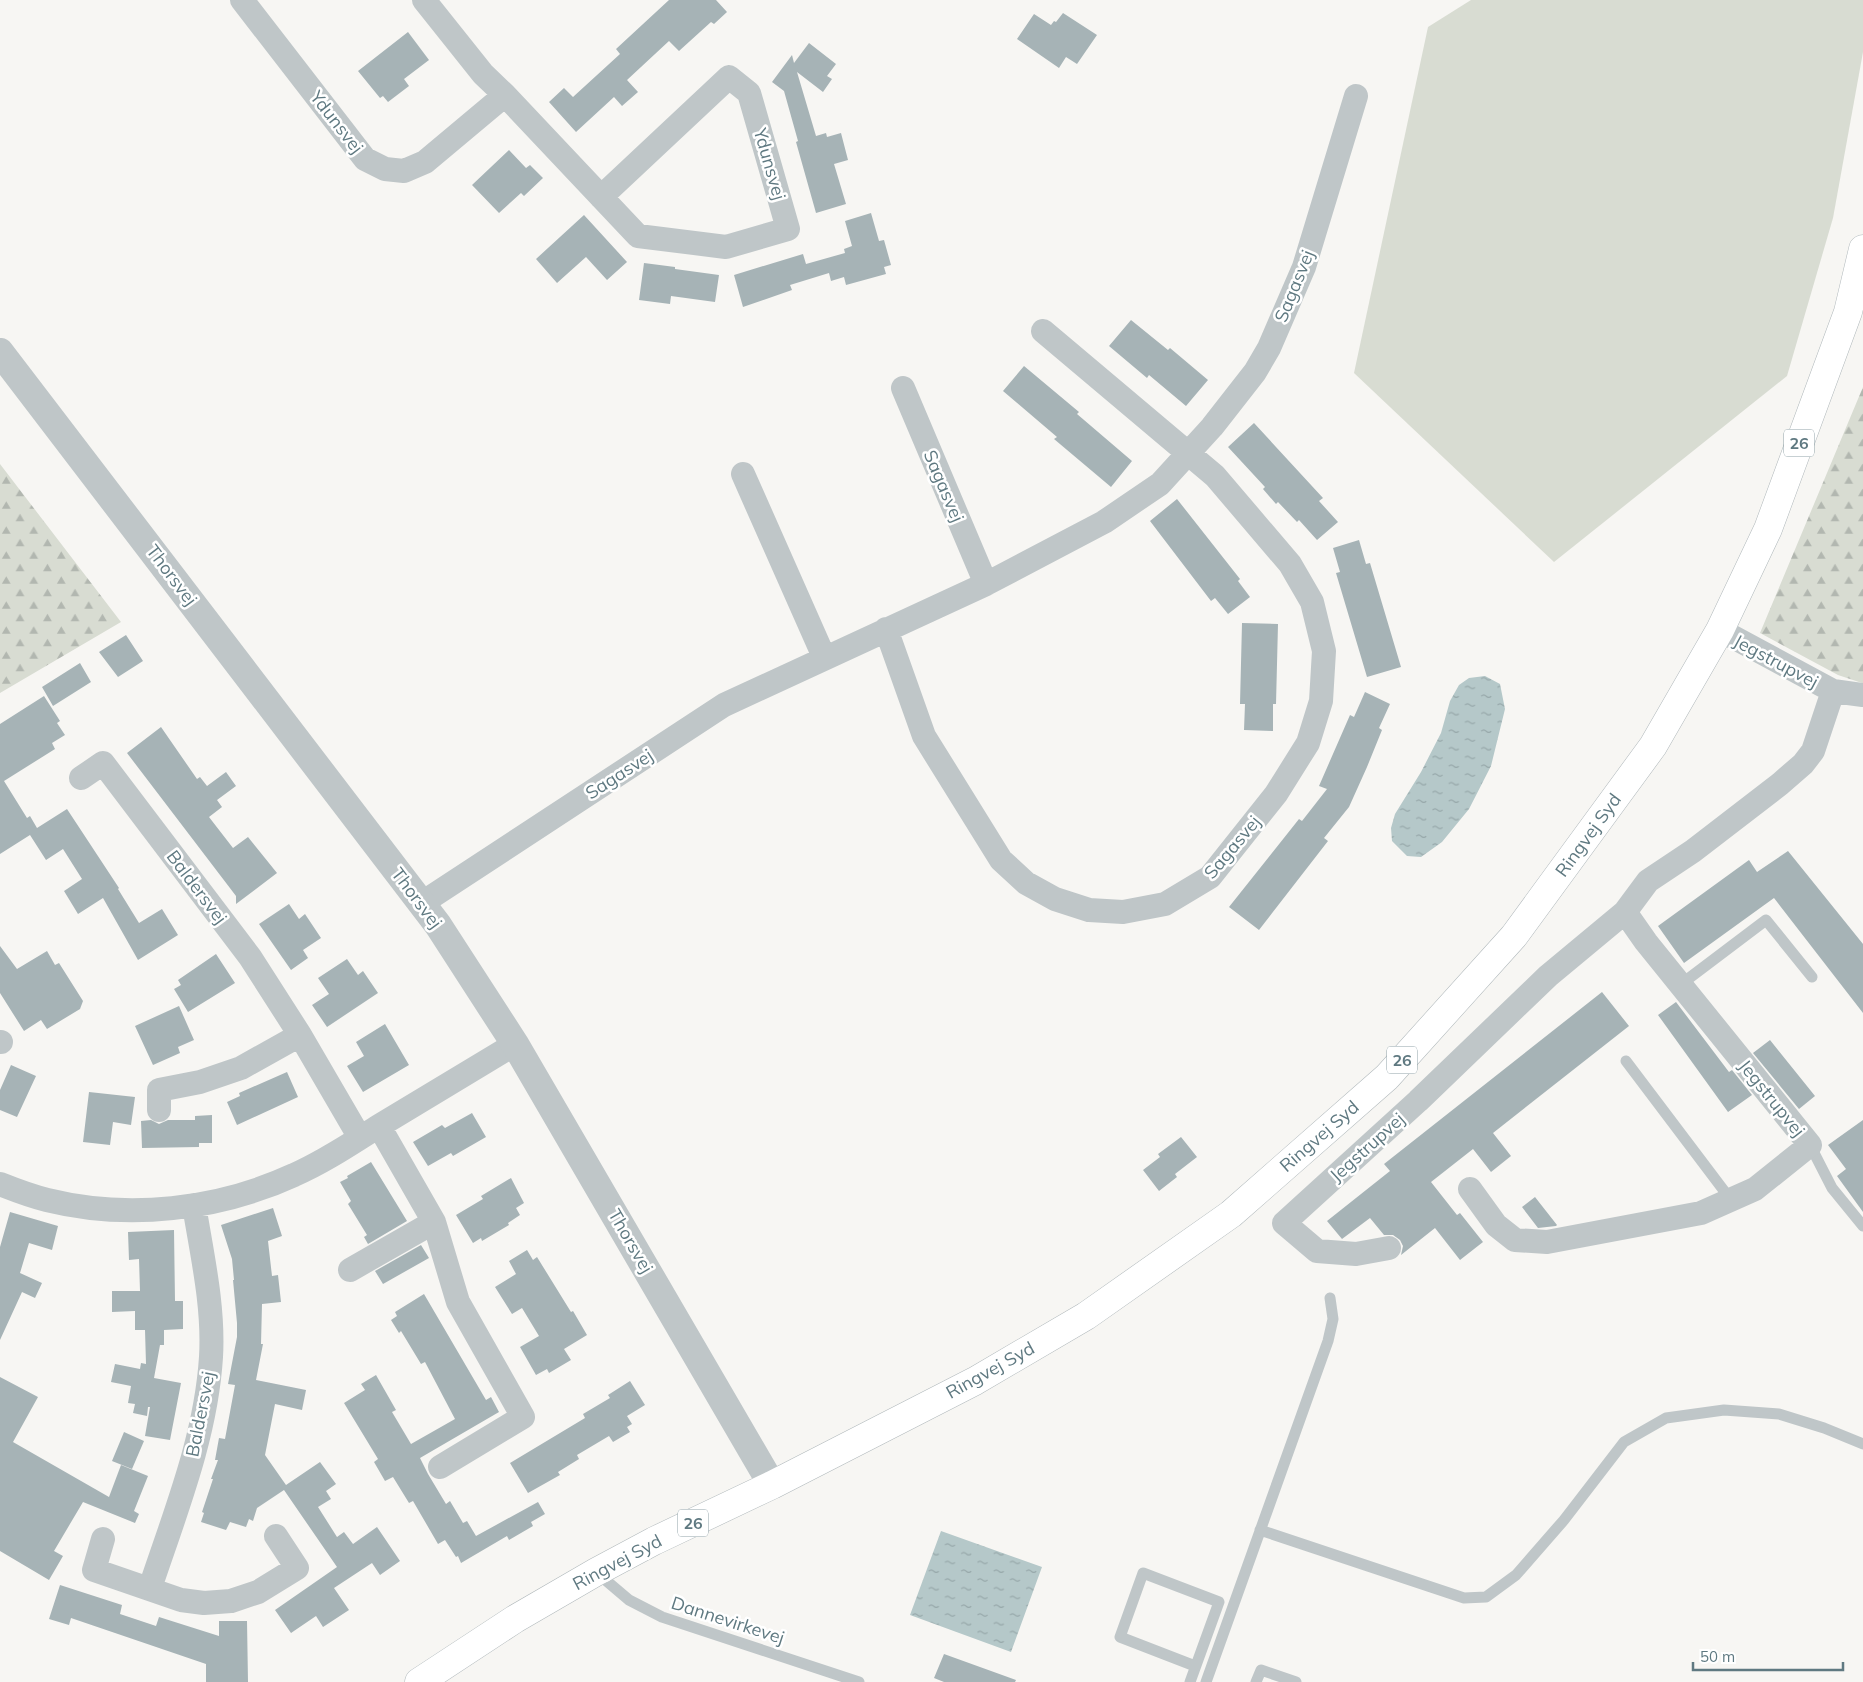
<svg xmlns="http://www.w3.org/2000/svg" width="1863" height="1682" viewBox="0 0 1863 1682" font-family="Mulish,sans-serif">
<style>
.grass{fill:#d8dcd2}
.forest{fill:url(#forest-firs)}
.water{fill:url(#water-ripples)}
.building{fill:#a6b3b6}
.lines{fill:none;stroke-linecap:round;stroke-linejoin:round}
.primary-casing{stroke:#b0b8bb;stroke-width:29}
.service{stroke:#bfc6c8;stroke-width:11}
.minor{stroke:#bfc6c8;stroke-width:24}
.tertiary{stroke:#bfc6c8;stroke-width:28}
.primary{stroke:#fff;stroke-width:28}
.labels{text-anchor:middle;dominant-baseline:central;stroke-width:5;stroke-linejoin:round;paint-order:stroke}
.shield{fill:#fff;stroke:#8fa1a7;stroke-width:1}
.shield-label{font-size:16px;font-weight:bold;fill:#5f7981}
.street-label{font-size:18px;fill:#5f7981;stroke:#fff}
</style>
<defs>
<pattern id="forest-firs" width="22" height="20" patternUnits="userSpaceOnUse" patternTransform="scale(1.25)"><rect width="22" height="20" fill="#d8dcd2"/><path d="M5 1l3.5 6h-7zM16 11l3.5 6h-7z" fill="#b2b7b0"/></pattern>
<pattern id="water-ripples" width="26" height="14" patternUnits="userSpaceOnUse" patternTransform="scale(1.25)"><rect width="26" height="14" fill="#b5c8c9"/><path d="M2 4q2-2 4 0t4 0M15 11q2-2 4 0t4 0" fill="none" stroke="#96a7a9"/></pattern>
</defs>
<rect width="100%" height="100%" fill="#f7f6f3"/>
<path class="grass" d="M1471,0H1863V52L1833,218L1787,376L1554,562L1354,373L1428,27Z"/>
<path class="forest" d="M1863,387V683H1862L1838,675L1760,633Z
M0,464L121,622L0,693Z"/>
<path class="water" d="M1485,676L1500,684L1505,709L1491,766L1469,809L1442,842L1421,857L1407,856L1392,841L1391,828L1395,814L1421,772L1441,733L1450,701L1459,685L1469,678Z
M941,1531L1042,1567L1011,1652L910,1615Z"/>
<path class="building" d="M669,0H716L727,12L714,24L711,22L679,51L669,41L627,80L638,92L622,106L614,97L576,132L549,102L564,88L573,97L620,54L616,49Z
M1063,13L1097,35L1077,64L1066,57L1059,68L1017,39L1034,14L1051,25L1054,21L1056,22Z
M408,32L429,60L404,79L409,86L388,102L383,96L380,98L358,71Z
M809,43L836,64L827,76L832,79L823,92L797,72L816,136L826,133L827,137L841,133L848,160L834,164L846,204L816,213L796,142L798,141L784,91L772,82L792,55L794,63Z
M509,150L526,168L530,165L543,178L524,196L521,193L499,213L472,185Z
M871,213L879,241L884,240L891,265L884,267L886,274L846,285L844,277L831,281L829,273L790,285L792,290L743,307L734,275L803,254L806,264L845,253L844,249L852,246L845,221Z
M584,215L627,262L607,280L586,257L557,283L536,259Z
M644,263L675,267V269L719,275L715,302L671,296L670,304L639,300Z
M1131,320L1168,350L1170,348L1208,380L1186,406L1149,375L1147,378L1109,346Z
M1024,366L1079,412L1077,414L1132,461L1111,487L1054,439L1057,437L1003,391Z
M1254,423L1323,498L1319,501L1338,522L1317,540L1299,520L1297,522L1278,502L1276,504L1263,489L1265,487L1228,447Z
M1177,499L1240,579L1238,581L1250,597L1228,614L1215,598L1211,601L1150,521Z
M1359,540L1366,564L1370,563L1401,667L1367,677L1336,573L1340,572L1333,548Z
M1242,623L1278,624L1276,704H1273V731L1244,730L1245,704H1240Z
M126,635L143,661L118,677L99,652Z
M80,663L91,682L53,706L42,687Z
M1365,692L1390,704L1379,728L1382,730L1367,767L1349,807L1324,838L1328,841L1259,930L1229,907L1299,819L1302,821L1327,789L1319,786L1350,715L1354,717Z
M44,696L60,721L57,723L65,735L52,743L55,749L4,781L27,818L30,816L37,828L67,809L119,888L118,889L139,923L162,909L178,935L138,960L103,898L78,914L64,891L82,879L63,849L46,860L30,835L0,854V724Z
M161,727L197,779L200,777L207,786L226,772L236,786L217,800L222,807L209,817L233,848L248,837L277,873L236,904V896L127,753Z
M1788,851L1863,944V1013L1774,898L1684,963L1658,926L1749,860L1757,872Z
M289,904L299,919L305,914L321,938L303,950L308,958L291,970L259,924Z
M0,946L17,969L47,951L55,965L59,963L83,1001L80,1009L47,1029L41,1020L24,1031L0,993Z
M216,954L235,983L188,1012L174,989L181,985L178,980Z
M347,959L358,975L363,971L378,993L327,1027L312,1005L329,994L318,978Z
M1602,992L1629,1026L1493,1133L1511,1156L1491,1172L1473,1149L1431,1182L1457,1215L1460,1213L1483,1242L1460,1260L1435,1228L1401,1255L1403,1246L1400,1240L1393,1235H1384L1370,1218L1342,1239L1327,1221L1390,1171L1384,1164Z
M1676,1002L1729,1072L1732,1070L1752,1095L1728,1112L1658,1015Z
M179,1006L194,1040L178,1047L180,1053L153,1065L135,1026Z
M385,1024L409,1065L363,1092L347,1066L364,1056L356,1042Z
M1770,1040L1815,1096L1799,1109L1753,1053Z
M11,1065L36,1076L17,1117L0,1110V1090Z
M287,1072L298,1097L237,1125L227,1102L240,1096L239,1093Z
M89,1092L135,1097L131,1125L113,1122L110,1145L83,1142Z
M472,1113L486,1137L453,1156L451,1153L428,1166L413,1142L442,1125L445,1128Z
M212,1115V1143H199V1147L142,1148L141,1121L151,1120L159,1124L168,1120H195V1116Z
M1863,1120V1212L1837,1176L1846,1169L1828,1145Z
M1181,1137L1197,1157L1175,1174L1177,1177L1159,1191L1143,1170L1160,1157L1158,1154Z
M371,1162L407,1221L368,1244L364,1237L367,1235L348,1204L351,1201L340,1182L348,1178L347,1176Z
M511,1178L524,1203L516,1208L520,1215L508,1223L509,1225L482,1241L481,1238L473,1243L456,1215L483,1199L481,1196Z
M1535,1197L1557,1225L1556,1226L1538,1228L1522,1207Z
M273,1208L282,1236L268,1241L272,1276L278,1275L281,1302L262,1304L261,1344H263L256,1380L306,1390L302,1410L275,1404L265,1455L286,1485L320,1462L336,1484L326,1491L331,1499L318,1507L337,1537L344,1532L353,1544L377,1527L400,1561L380,1575L372,1563L334,1588L349,1610L323,1627L316,1616L291,1633L275,1610L337,1567L284,1490L257,1508L253,1521L249,1519L246,1527L230,1522L226,1530L201,1522L204,1513L202,1512L213,1479H211L218,1460H215L219,1438L225,1439L235,1385L228,1384L237,1337V1323L233,1280H234L232,1259L221,1225Z
M10,1212L58,1226L52,1250L29,1243L20,1273L42,1283L35,1298L22,1292L0,1340V1247Z
M174,1230L175,1301H183V1329L164,1330V1345H160L154,1378L181,1383L170,1440L145,1436L150,1407H148L147,1416L133,1413L135,1404L128,1403L131,1386L111,1382L115,1364L140,1369L141,1363L146,1364L145,1330H135V1311L112,1312V1291H140L139,1259L129,1260L128,1232Z
M421,1245L429,1258L383,1284L375,1271Z
M527,1250L533,1260L537,1257L571,1312L573,1311L587,1335L564,1349L571,1360L549,1373L547,1369L536,1375L520,1347L539,1336L522,1308L512,1314L495,1287L516,1274L509,1261Z
M424,1294L486,1400L491,1397L499,1412L420,1458L428,1474L446,1504L450,1501L463,1523L467,1521L476,1536L538,1502L545,1514L531,1522L533,1526L509,1540L507,1536L461,1563L458,1556L456,1557L445,1540L438,1544L413,1501L409,1503L393,1477L385,1481L374,1462L378,1459L344,1403L365,1390L361,1384L376,1375L396,1410L392,1412L411,1444L455,1419L425,1362L421,1364L401,1331L399,1333L391,1320L397,1316L395,1312Z
M0,1377L38,1397L13,1442L109,1497L121,1465L148,1476L134,1511L139,1514L135,1523L83,1502L54,1551L63,1556L49,1580L0,1551Z
M630,1381L645,1405L627,1416L632,1424L627,1427L630,1432L613,1442L609,1436L577,1455L579,1459L558,1472L560,1475L528,1493L510,1463L585,1418L583,1414L610,1398L608,1395Z
M124,1432L144,1441L132,1469L112,1461Z
M60,1585L122,1605L120,1614L156,1626L159,1617L219,1636V1621H247L248,1682H206V1664L71,1618L69,1625L49,1619Z
M944,1654L1016,1680L1015,1682H944L934,1678Z"/>
<g class="lines">
<defs>
<path id="primary" d="M419,1682L515,1619L596,1572L654,1541L772,1485L975,1381L1086,1316L1231,1214L1387,1077L1514,936L1653,746L1720,630L1768,529L1848,312L1863,249"/>
</defs>
<use href="#primary" class="primary-casing"/>
<path class="service" d="M1680,985L1766,920L1812,977
M1626,1061L1731,1200
M1810,1145L1832,1188L1863,1226
M1260,1530L1464,1598L1486,1597L1516,1575L1564,1520L1624,1442L1666,1418L1724,1410L1779,1414L1824,1428L1863,1444
M596,1572L629,1600L662,1617L859,1682
M1190,1682L1219,1602L1143,1573L1120,1637L1195,1666
M1206,1682L1328,1341L1333,1319L1330,1298
M1256,1682L1261,1670L1296,1682"/>
<path class="minor" d="M242,0L365,159L385,169L404,171L425,162L505,95
M424,0L483,74L505,95L638,236L726,247L788,229L749,93L729,77L601,197
M903,388L986,584
M743,474L824,657
M886,629L924,736L1001,860L1026,883L1055,899L1089,910L1123,912L1165,904L1210,877L1276,794L1308,743L1321,701L1324,651L1312,602L1290,564L1215,476L1043,331
M1720,630L1833,691L1863,695
M81,778L103,763L250,957L300,1035L360,1138
M422,903L724,705L986,584L1104,522L1160,484L1212,427L1255,372L1269,348L1304,267L1356,96
M1625,912L1648,881L1693,851L1780,784L1803,764L1813,751L1833,691
M0,1042H1
M159,1110V1090L200,1082L241,1068L300,1035
M379,1126L434,1222L458,1302L523,1417L440,1467
M0,1184C15,1190 31,1196 47,1200C128,1220 218,1210 294,1175C324,1162 352,1143 379,1126C425,1098 470,1071 515,1044
M1389,1248L1356,1254L1317,1251L1284,1223L1418,1101L1548,976L1625,912L1646,942L1810,1145L1755,1189L1701,1213L1547,1242L1515,1240L1496,1225L1470,1189
M350,1270L434,1222
M103,1539L94,1570L181,1600L204,1603L231,1601L258,1592L297,1568L276,1536
M150,1588C175,1513 206,1437 211,1357C214,1306 202,1255 194,1205"/>
<path class="tertiary" d="M0,352L438,925L515,1044L772,1485"/>
<use href="#primary" class="primary"/>
</g>
<g class="labels">
<g class="shield">
<rect x="1784" y="429.5" width="30" height="27" rx="4"/>
<rect x="1387" y="1046.5" width="30" height="27" rx="4"/>
<rect x="678" y="1509.5" width="30" height="27" rx="4"/>
</g>
<g class="shield-label">
<text x="1799" y="443">26</text>
<text x="1402" y="1060">26</text>
<text x="693" y="1523">26</text>
</g>
<g class="street-label">
<text transform="translate(337 122) rotate(52)">Ydunsvej</text>
<text transform="translate(770 164) rotate(74)">Ydunsvej</text>
<text transform="translate(1294 286) rotate(-68)">Sagasvej</text>
<text transform="translate(944 486) rotate(67)">Sagasvej</text>
<text transform="translate(172 575) rotate(53)">Thorsvej</text>
<text transform="translate(1776 661) rotate(28)">Jegstrupvej</text>
<text transform="translate(619 774) rotate(-33)">Sagasvej</text>
<text transform="translate(1588 835) rotate(-54)">Ringvej Syd</text>
<text transform="translate(1232 847) rotate(-50)">Sagasvej</text>
<text transform="translate(197 887) rotate(53)">Baldersvej</text>
<text transform="translate(417 898) rotate(53)">Thorsvej</text>
<text transform="translate(1772 1098) rotate(51)">Jegstrupvej</text>
<text transform="translate(1319 1136) rotate(-41)">Ringvej Syd</text>
<text transform="translate(1367 1147) rotate(-42)">Jegstrupvej</text>
<text transform="translate(631 1241) rotate(60)">Thorsvej</text>
<text transform="translate(990 1370) rotate(-29)">Ringvej Syd</text>
<text transform="translate(200 1414) rotate(-79)">Baldersvej</text>
<text transform="translate(617 1562) rotate(-28)">Ringvej Syd</text>
<text transform="translate(728 1620) rotate(18)">Dannevirkevej</text>
</g>
</g>
<path d="M1693 1662v8h150v-8" fill="none" stroke="#5f7981" stroke-width="2.5"/>
<text x="1700" y="1662" font-size="15" fill="#5f7981" stroke="#ffffff" stroke-width="4" paint-order="stroke">50 m</text>
</svg>
